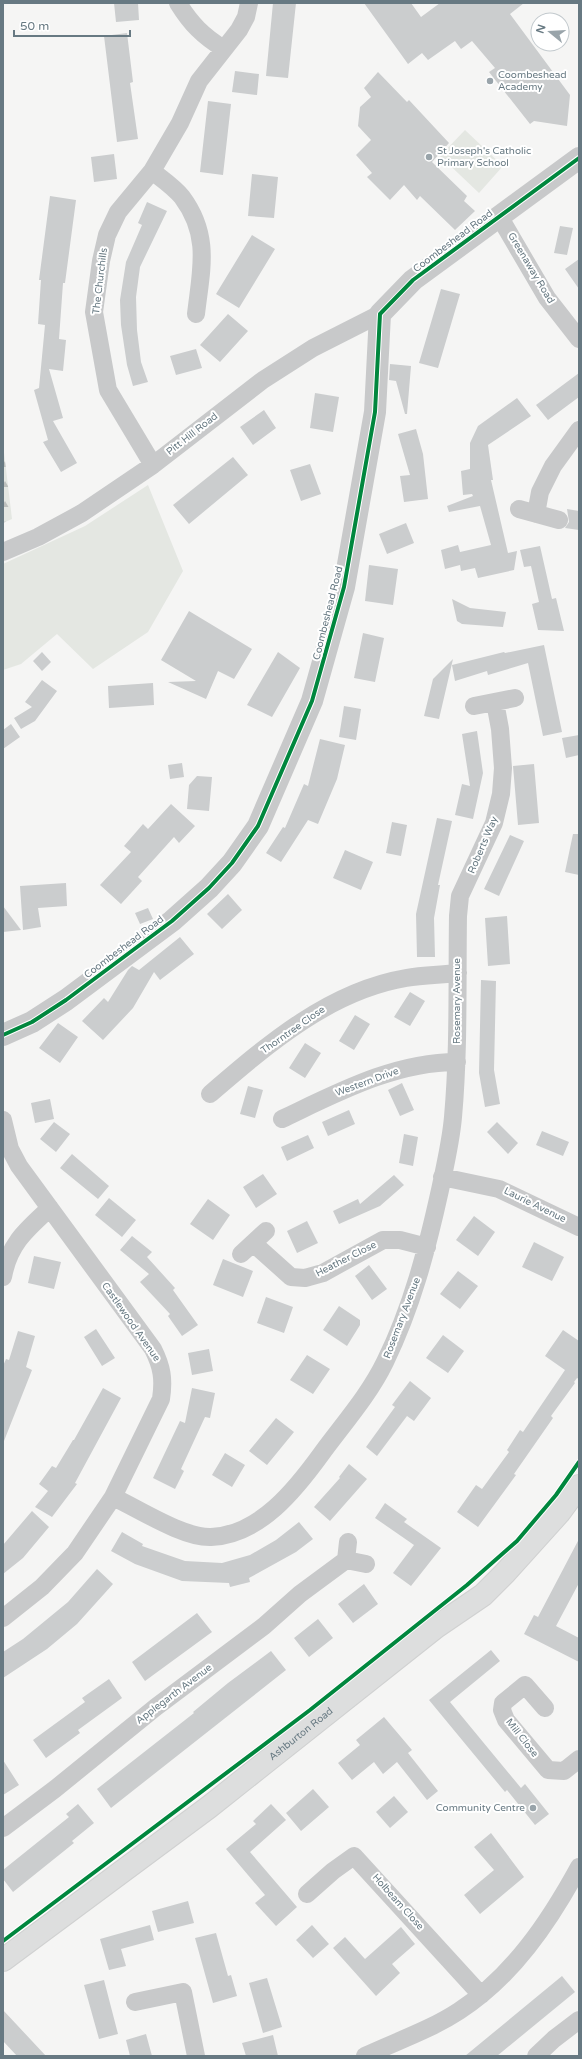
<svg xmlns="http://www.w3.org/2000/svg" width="582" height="2059" viewBox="0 0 582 2059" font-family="'Varela Round',sans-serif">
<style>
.grass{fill:#e4e7e2}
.forest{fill:url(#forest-firs)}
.building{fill:#cbcdce}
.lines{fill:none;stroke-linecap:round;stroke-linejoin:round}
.primary-casing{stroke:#d0d1d1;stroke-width:24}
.minor{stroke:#c8c9ca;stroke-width:18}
.tertiary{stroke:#c8c9ca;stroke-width:22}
.primary{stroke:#dddede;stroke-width:22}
.cycleway-casing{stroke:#fff;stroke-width:6}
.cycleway{stroke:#00873e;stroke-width:4}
.poi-dot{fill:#99a4aa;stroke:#fff;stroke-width:1.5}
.labels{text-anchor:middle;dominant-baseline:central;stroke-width:4;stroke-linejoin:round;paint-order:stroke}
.poi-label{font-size:10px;fill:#677982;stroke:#fff;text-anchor:start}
.street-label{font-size:10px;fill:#677982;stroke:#fff}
</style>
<defs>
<pattern id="forest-firs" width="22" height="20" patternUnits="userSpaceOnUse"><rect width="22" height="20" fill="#e4e7e2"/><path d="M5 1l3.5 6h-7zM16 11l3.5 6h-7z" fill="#bdc0bd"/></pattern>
</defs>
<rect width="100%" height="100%" fill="#f5f5f4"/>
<path class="grass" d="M465,130L503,166L479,193L440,156Z
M148,485L183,571L148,632L93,669L57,634L21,664L3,670V564L85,526Z"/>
<path class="forest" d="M3,444L12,519L3,523Z"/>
<path class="building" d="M114,3H138L139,20L116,22Z
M273,3H296L288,78L266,76Z
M364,3H411L421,17L440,3H524L510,14L570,95L567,126L534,121L530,124L489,72L495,68L472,41L461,49L455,41L428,60L422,53L408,64Z
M127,33L133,82L130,83L138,139L117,142L104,36Z
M235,71L259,74L257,95L232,92Z
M378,72L407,102L409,100L449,143L432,162L467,196L464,201L475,211L455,230L420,196L417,200L404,185L390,200L367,177L372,173L356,155L371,140L358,126L360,107L371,97L364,88Z
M208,101L231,104L223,175L200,172Z
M114,154L117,179L94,182L91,157Z
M252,174L278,177L274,218L248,216Z
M50,196L76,200L65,283H63L59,339L66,340L63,371L49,369L63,418L53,421L77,463L61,472L43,442L48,440L34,390L39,388L45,325L38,324L41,280H39Z
M147,202L167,211L140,267L136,297L137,330L141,362L148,382L133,386L127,365L121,325L120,300L126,262L142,225L138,223Z
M560,226L573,228L567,255L554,253Z
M252,235L275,249L239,308L216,294Z
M579,259V289L565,269Z
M441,289L460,294L438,368L419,363Z
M228,314L248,331L220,362L200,345Z
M196,349L202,368L176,375L170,356Z
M390,364L411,366L407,414H405L396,381L389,380Z
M579,373V397L548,420L536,405Z
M315,393L339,397L333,432L310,428Z
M517,398L531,416L488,445L493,480H491L508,553L517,551L514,570L478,578L475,568L461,571L460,565L445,569L441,550L458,545L460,552L491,545L480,506L449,512L447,506L473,496L472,494L463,495L461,471L470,469V443L478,426Z
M264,410L276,428L253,445L240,427Z
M416,429L423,454L428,499L404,502L400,476L410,475L398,434Z
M233,457L248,475L189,524L173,505Z
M310,464L321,494L301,501L290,470Z
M567,509L579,511V530L565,528L569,522Z
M406,523L414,543L387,554L379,534Z
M540,546L552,599L556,598L564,631L538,630L532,604L539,602L531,566L524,567L520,550Z
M369,565L398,569L393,605L365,601Z
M452,599L470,608L506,612L503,627L462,624L457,621Z
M189,611L252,649L234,679L218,671L206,699L168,682L196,681L161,660Z
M363,633L384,638L375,682L354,678Z
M544,645L562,732L543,736L528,663L488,675L487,671L455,681L452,665L504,652L505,653Z
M42,652L51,662L42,671L33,661Z
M278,652L300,668L272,717L247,705Z
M453,659L439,719L424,716L433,679Z
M42,680L57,691L35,721L21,729L14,718L32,707L25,702Z
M153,683L154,705L109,708L108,686Z
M344,706L361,709L356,740L339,737Z
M11,724L20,737L3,749V730Z
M477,731L483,773L473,819L455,815L462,784L470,786L462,734Z
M579,735V755L566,758L562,738Z
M320,739L345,745L337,779L318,824L308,820L281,862L266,853L283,827L285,828L304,784L308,786Z
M182,763L184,777L170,779L168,765Z
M534,764L539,823L518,825L513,766Z
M197,776L212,777L209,811L187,809L189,785Z
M171,804L195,826L179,843L174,837L138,877L142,881L121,904L100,885L131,852L124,846L143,824L148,829Z
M437,818L452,821L438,885H440L434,918L435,957H417L416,914Z
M392,822L407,825L401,856L386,853Z
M573,834H579V875L565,872Z
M510,835L524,841L499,896L484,889Z
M345,850L373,862L361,890L333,878Z
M66,883L67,906L38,908L41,927L23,930L20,886Z
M228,894L242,910L222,929L207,914Z
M3,906L21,930L3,932Z
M148,908L153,919L140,924L135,913Z
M507,916L510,964L488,966L485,918Z
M180,937L194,954L160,980L154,972L133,1008L103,1040L82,1021L104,998L108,1002L128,970L132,966L139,970Z
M481,980L496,981L494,1070L500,1104L485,1107L479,1073Z
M410,992L425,1001L410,1026L394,1017Z
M355,1015L370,1024L354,1050L339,1041Z
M58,1023L78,1037L60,1063L39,1048Z
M305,1043L321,1053L305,1078L289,1068Z
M402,1083L414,1110L400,1116L388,1090Z
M248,1086L263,1090L255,1118L240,1114Z
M50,1099L54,1119L35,1123L31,1103Z
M349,1110L355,1124L328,1136L322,1122Z
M54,1122L70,1134L56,1152L40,1139Z
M497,1122L518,1143L508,1154L487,1132Z
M542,1131L569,1142L563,1156L536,1145Z
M404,1134L418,1137L413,1166L399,1163Z
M308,1135L314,1148L287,1161L281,1147Z
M72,1154L109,1186L98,1199L60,1168Z
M263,1174L277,1194L256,1208L243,1187Z
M394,1175L404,1185L380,1206L339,1224L333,1211L358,1199L360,1204Z
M109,1198L136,1220L122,1237L95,1215Z
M208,1199L230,1215L213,1240L190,1224Z
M474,1216L495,1232L478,1256L456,1240Z
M307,1221L318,1243L297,1253L287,1231Z
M132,1236L152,1252L147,1257L175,1288L173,1290L198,1325L182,1336L168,1316L170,1314L140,1282L149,1274L120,1250Z
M534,1242L564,1257L552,1281L522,1267Z
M34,1256L61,1262L54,1289L28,1283Z
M223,1259L253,1271L243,1297L213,1285Z
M369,1265L387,1289L372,1300L355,1276Z
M458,1271L478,1286L460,1309L440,1294Z
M266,1297L293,1307L284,1333L257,1323Z
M339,1306L360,1320V1325L347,1346L323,1330Z
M96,1329L115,1358L102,1366L84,1337Z
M563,1330L579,1341V1379L577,1378L574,1382L575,1383L551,1416L553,1418L514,1474L516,1475L478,1527L457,1512L476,1485L482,1489L509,1452L507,1450L520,1430L523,1432L565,1370L545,1356Z
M18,1331L35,1336L26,1367L32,1370L4,1441L3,1366L6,1359L9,1360Z
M443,1335L464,1351L448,1373L426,1358Z
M209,1349L213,1371L192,1375L188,1353Z
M307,1355L330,1369L313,1394L290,1380Z
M410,1381L431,1398L414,1421L407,1416L377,1456L366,1447L395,1407L392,1405Z
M103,1388L121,1398L75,1483L77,1484L52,1517L35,1507L48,1491L39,1484L52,1466L56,1468L73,1440H74Z
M192,1388L215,1393L210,1418L205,1417L181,1469L184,1471L175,1489L153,1478L180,1421L185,1423Z
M276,1418L294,1432L267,1465L249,1451Z
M225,1453L245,1465L232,1487L212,1475Z
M349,1464L367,1479L330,1521L314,1507L340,1478L339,1477Z
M385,1503L407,1519L404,1522L441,1548L411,1586L393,1573L414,1545L375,1518Z
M32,1511L49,1527L23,1558L3,1574V1545Z
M299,1522L313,1539L296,1552L249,1578L250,1582L230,1587L229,1583L182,1581L135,1564L111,1551L122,1532L143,1544L142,1546L185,1561L222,1563L250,1555L276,1540Z
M579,1539V1583L556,1626L579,1638V1662L524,1634L534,1615L538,1617Z
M97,1569L113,1584L77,1624L47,1649L3,1678V1652L23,1639L68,1602Z
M364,1584L378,1604L353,1623L338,1604Z
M197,1613L212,1632L145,1681L132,1662Z
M318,1619L333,1638L309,1657L294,1638Z
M491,1650L500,1661L450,1702L521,1788L525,1784L549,1814L535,1825L507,1790L505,1792L429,1700Z
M271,1651L286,1670L111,1808L97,1789L194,1713L193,1712L228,1683Z
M109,1679L122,1698L78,1730L80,1733L46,1758L33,1740L85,1702L82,1698Z
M384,1717L412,1750L408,1753L438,1791L427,1800L397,1762L383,1774L374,1762L352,1780L338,1763L360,1745L356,1740Z
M3,1760L19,1785L3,1795Z
M313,1789L329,1807L301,1831L286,1813Z
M394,1796L408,1812L390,1828L376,1812Z
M78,1804L94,1823L72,1841L74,1843L13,1892L3,1879V1870L69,1817L66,1814Z
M271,1804L286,1820L250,1852L297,1907L276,1926L255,1903L265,1895L226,1849L256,1824L253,1821Z
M491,1833L524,1877L480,1914L464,1895L494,1870L474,1847Z
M188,1901L194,1923L158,1932L152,1911Z
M150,1925L154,1940L121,1949L126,1966L109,1970L100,1939Z
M312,1925L329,1944L313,1958L296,1940Z
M401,1927L415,1944L392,1964L400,1973L376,1996L333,1948L345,1937L365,1959Z
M216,1933L228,1976L231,1975L237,1996L213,2003L195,1938Z
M562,1976L575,1992L497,2056H465Z
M267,1978L282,2027L263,2033L249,1983Z
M104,1980L118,2034L99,2039L84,1985Z
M3,2010L46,2056H17L3,2041Z
M146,2034L152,2056H130L126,2040Z
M273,2035L278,2056H246L242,2043Z"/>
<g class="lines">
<defs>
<g id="primary">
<path id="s1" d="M3,1960L209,1807L436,1627L483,1595L505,1573L559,1513L579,1486"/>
</g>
</defs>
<use href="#primary" class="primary-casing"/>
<path class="minor" d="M178,3C191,24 203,36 224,49
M152,171C162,179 174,187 182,197C211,236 201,270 196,314
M499,216L547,298L579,339
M153,465L108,390L94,312L101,261L107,235L118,212L152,171L180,123L199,81L239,30L246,17L249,3
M519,509L559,520
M536,514L540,492L553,466L579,430
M3,552L38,537L82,513L153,465L263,380L313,348L380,314
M474,706L515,698
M210,1094C267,1045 329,991 406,978C423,975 441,975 458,973
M282,1119C337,1093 394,1062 457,1062
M3,1120L10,1149L19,1166L153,1349C162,1367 164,1379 161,1399L113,1497L75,1553L42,1587L3,1618
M442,1177L499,1189L579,1227
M253,1243L291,1277L305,1278L323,1273L383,1240H400L427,1247
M241,1254L266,1231
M3,1277C9,1244 26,1230 50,1208
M113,1497C139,1509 183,1538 211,1537C260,1535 296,1489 322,1453C344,1423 369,1395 385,1362C412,1307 427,1249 440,1190C445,1166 451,1141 453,1117C459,1050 457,983 458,916L460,896L494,823L501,794L503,768L500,729L495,702
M348,1542L346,1560L366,1564
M545,1708L525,1685L503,1703L502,1710L506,1720L548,1770L564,1771L579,1759
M3,1828L55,1789L156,1707L264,1626L300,1594L346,1560
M307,1894L333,1871L354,1856L481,1995
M135,2002L183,1992L196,2056
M365,2056C397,2041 430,2030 459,2011C512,1977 549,1922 579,1867
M536,2056L554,2039L579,2020"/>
<path class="tertiary" d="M3,1035L32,1022L66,1000L172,921L209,888L232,863L258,826L312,701L344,587L375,412L380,314L413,280L579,158"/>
<use href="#primary" class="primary"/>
<defs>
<path id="cycleway" d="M3,1035L32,1022L66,1000L172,921L209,888L232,863L258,826L312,701L344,587L375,412L380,314L413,280L579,158
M3,1941L310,1710L467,1585L517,1541L556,1495L579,1462"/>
</defs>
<use href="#cycleway" class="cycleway-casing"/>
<use href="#cycleway" class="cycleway"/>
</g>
<g class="poi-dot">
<circle cx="490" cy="81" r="4"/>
<circle cx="429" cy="157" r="4"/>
<circle cx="533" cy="1808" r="4"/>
</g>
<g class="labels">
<g class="poi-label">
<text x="498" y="75">Coombeshead<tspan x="498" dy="12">Academy</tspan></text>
<text x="437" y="151">St Joseph's Catholic<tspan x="437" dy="12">Primary School</tspan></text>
<text x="525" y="1808" text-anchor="end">Community Centre</text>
</g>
<g class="street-label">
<text transform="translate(453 241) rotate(-37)">Coombeshead Road</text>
<text transform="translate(531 268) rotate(59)">Greenaway Road</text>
<text transform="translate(100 281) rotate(-83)">The Churchills</text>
<text transform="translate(192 434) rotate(-38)">Pitt Hill Road</text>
<text transform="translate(328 613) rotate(-76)">Coombeshead Road</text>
<text transform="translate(483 845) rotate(-67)">Roberts Way</text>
<text transform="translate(124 947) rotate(-37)">Coombeshead Road</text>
<text transform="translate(457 1001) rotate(-90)">Rosemary Avenue</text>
<text transform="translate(293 1030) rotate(-35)">Thorntree Close</text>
<text transform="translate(367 1082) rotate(-20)">Western Drive</text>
<text transform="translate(535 1205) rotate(26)">Laurie Avenue</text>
<text transform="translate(346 1259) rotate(-27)">Heather Close</text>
<text transform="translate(402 1318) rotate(-69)">Rosemary Avenue</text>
<text transform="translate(131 1322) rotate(55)">Castlewood Avenue</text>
<text transform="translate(174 1694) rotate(-37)">Applegarth Avenue</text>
<text stroke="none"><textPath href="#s1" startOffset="374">Ashburton Road</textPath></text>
<text transform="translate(522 1738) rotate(52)">Mill Close</text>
<text transform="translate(398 1902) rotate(48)">Holbeam Close</text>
</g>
</g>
<rect width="582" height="2059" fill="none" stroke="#677982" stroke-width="8"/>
<g transform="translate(550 32) rotate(288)"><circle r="19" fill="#ffffff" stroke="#c2c9cd"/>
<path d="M0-3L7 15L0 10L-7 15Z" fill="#99a4aa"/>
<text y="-6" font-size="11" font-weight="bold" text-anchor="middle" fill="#677982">N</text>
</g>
<path d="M14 30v6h116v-6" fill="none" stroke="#677982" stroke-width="2"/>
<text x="20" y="30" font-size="12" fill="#677982" stroke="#ffffff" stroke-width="3" paint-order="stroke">50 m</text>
</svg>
